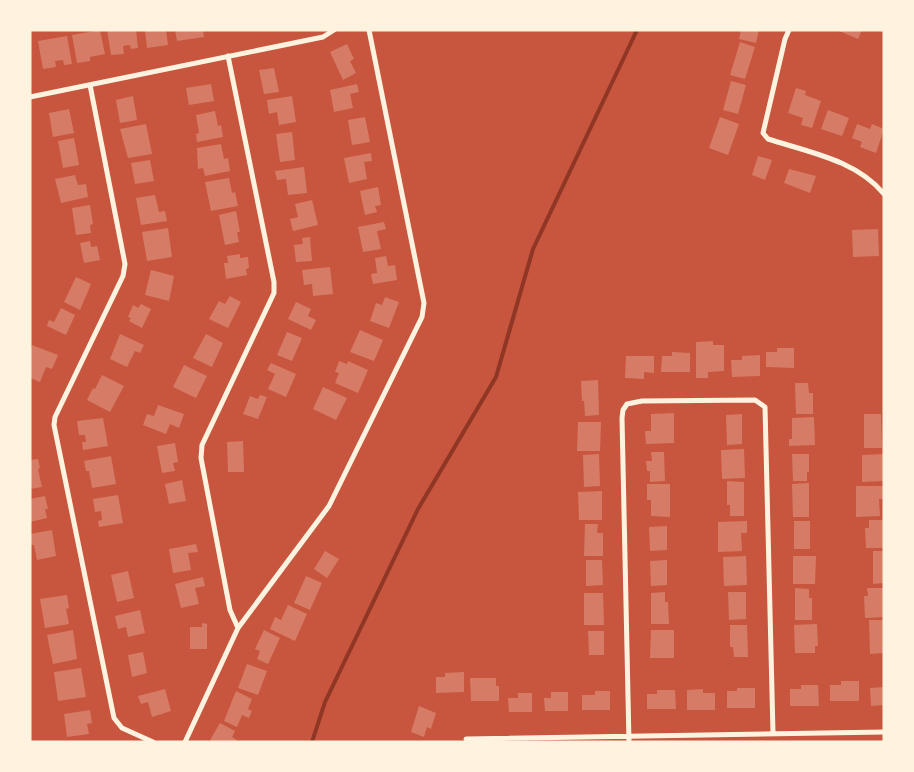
<svg xmlns="http://www.w3.org/2000/svg" width="914" height="772" viewBox="0 0 914 772" font-family="'Alegreya Sans',sans-serif">
<style>
.lines{fill:none;stroke-linecap:round;stroke-linejoin:round}
.stream{stroke:#8f3625;stroke-width:4}
.building{fill:#d67c66}
.minor{stroke:#fff3e0;stroke-width:5}
</style>
<rect width="100%" height="100%" fill="#c8553d"/>
<g class="lines">
<path class="stream" d="M312,742L325,702L418,509L496,377L533,249L637,30"/>
</g>
<path class="building" d="M100,30L105,54L90,57V61L77,63L72,35Z
M107,30H136L138,48L131,49L130,45L123,46L124,54L111,55Z
M145,30H166L168,45L147,48Z
M175,30H203L204,37L177,41Z
M741,30H759L756,43L739,39Z
M837,30H862L858,39Z
M67,36L72,64L64,65L63,60L55,61L56,67L43,69L38,41Z
M740,42L755,47L745,79L730,75Z
M347,44L354,59L350,61L356,73L343,80L330,52Z
M274,68L279,92L264,94L259,70Z
M731,81L746,85L738,114L723,110Z
M211,84L214,101L189,105L186,88Z
M357,84L359,92L350,94L353,108L334,112L330,90Z
M796,88L806,91L805,95L821,101L812,128L801,125L803,118L788,113Z
M133,96L137,120L120,123L116,100Z
M292,96L296,122L279,125L277,112L269,114L267,100Z
M69,109L74,133L53,137L49,113Z
M828,110L849,118L842,136L821,129Z
M215,111L218,126L221,125L223,137L197,142L196,134L199,133L196,115Z
M365,117L370,142L352,145L348,120Z
M720,117L739,124L728,155L709,148Z
M146,124L152,154L128,158L120,129Z
M857,124L870,129L872,124L884,129L876,153L860,147L862,142L852,138Z
M292,132L295,160L280,162L276,134Z
M74,138L79,165L63,168L58,141Z
M221,144L224,159L228,158L230,171L205,176L203,168L198,169L197,148Z
M371,153L372,161L364,162L367,179L349,183L344,158Z
M758,156L772,160L765,180L752,175Z
M150,160L154,181L135,184L131,163Z
M304,167L307,193L288,195L286,179L277,180L275,171Z
M789,169L816,176L810,193L784,183Z
M75,175L78,185L86,184L88,197L61,203L55,179Z
M229,178L232,193L235,192L238,206L211,211L205,182Z
M378,187L381,205L375,206L377,212L365,215L360,191Z
M155,195L159,212L165,211L167,221L141,225L136,198Z
M312,200L318,225L293,231L290,219L298,217L295,204Z
M90,205L93,224L90,225L91,233L76,235L72,208Z
M236,211L240,232H237L239,242L225,245L219,215Z
M384,222L386,229L377,231L381,249L363,252L358,227Z
M168,228L172,257L147,261L142,232Z
M878,229L879,256L853,257L852,230Z
M310,237L312,261L296,262L294,245L303,244L302,238Z
M90,241L91,247L97,246L100,260L84,263L80,243Z
M240,254V258L248,257L249,268L246,269L247,275L226,279L224,263H228L227,256Z
M386,256L388,266L395,265L397,280L373,284L371,274L377,273L375,258Z
M330,267L333,294L313,296L312,284L304,285L302,270Z
M151,270L174,276L169,301L145,295Z
M76,277L91,284L80,310L64,302Z
M230,296L241,302L228,328L209,319L219,301L225,304Z
M385,297L399,302L389,328L370,321L376,303L382,305Z
M296,302L311,309L308,316L316,320L311,330L288,319Z
M141,304L151,309L142,328L129,321L131,318L128,317L133,305L138,308Z
M61,308L75,315L66,335L47,326L49,320L54,322Z
M360,330L383,340L374,361L350,352Z
M287,332L302,338L292,361L277,355Z
M120,334L144,345L140,353L135,351L127,367L110,359Z
M206,334L223,343L212,367L193,358Z
M713,341V345H724V371L708,372V378H696V342Z
M32,345L58,355L52,369L46,367L40,382L30,378V350Z
M777,348H794V368L766,367V352H777Z
M672,352L690,353V372H661L662,356H672Z
M760,355V376L732,377L731,360H742V356Z
M626,356H654V373L644,372V379L625,378Z
M339,361L347,364L348,361L368,370L358,393L335,383L339,373L335,372Z
M271,363L296,374L286,397L268,389L275,374L267,370Z
M184,365L207,376L196,398L173,387Z
M102,375L124,386L110,412L87,400L93,388L95,389Z
M598,380L599,415L585,416L584,401H582L581,381Z
M795,383H808L809,393H813V414H796Z
M323,387L347,398L336,420L313,409Z
M260,395L267,397L258,419L243,414L250,396L258,399Z
M158,405L184,414L179,428L170,424L166,434L143,425L147,414L154,416Z
M674,413V443L646,444L645,431H651V414Z
M742,414V444L727,445L726,415Z
M864,414H881L882,448H864Z
M814,417L815,445L789,446V439H792V418Z
M103,418L108,446L83,450L82,442H86L85,435H79L77,421Z
M578,422H601L600,451H577Z
M243,441L244,472H228L227,442Z
M175,443L178,462L173,463L175,471L162,473L157,446Z
M744,449L745,478L722,479L721,450Z
M651,452H664L665,481L650,482V471H647L646,461H652Z
M599,454L600,486L584,487L583,455Z
M792,454H809V472H807V481H793Z
M884,454V481L862,482V455Z
M111,456L116,484L92,488L89,471H86L84,461Z
M38,459L40,468L38,469L42,487L30,489V460Z
M182,480L186,501L169,504L165,484Z
M727,481L744,482V516H730V505H727Z
M809,483V517H793L792,484Z
M647,484H670V517L651,516V500H647Z
M856,486H884V499H879L880,516L856,517Z
M602,491V520H579L578,492Z
M118,495L123,523L99,527L98,521L102,520L101,511L95,512L93,499Z
M45,496L48,509H45L47,518L30,522V499Z
M869,520H884V548H866L865,528H869Z
M747,521V533H741L742,551L718,552V522Z
M794,521H810V549H794Z
M585,524H598L597,533H603V556H584Z
M667,526V550L650,551L649,527Z
M52,530L56,556L37,560L34,545H30V534Z
M196,544L198,552L188,553L191,570L173,573L169,549Z
M325,551L339,559L327,578L314,569Z
M873,551H884V583L873,584Z
M746,556L747,585L724,586L723,557Z
M793,556H816L815,584H793Z
M586,560H602L603,585L586,586Z
M667,560V585L651,586L650,561Z
M128,571L134,598L117,602L111,575Z
M306,576L322,583L310,610L294,603Z
M203,577L205,586L195,588L199,604L181,608L175,584Z
M795,588L809,589V598H812V620H795Z
M867,588H884V617L865,618L864,596H868Z
M665,592V602H668L669,624H651V593Z
M728,592H746V619L729,620Z
M584,593H603L604,625H584Z
M67,595L69,608L66,609L69,624L45,628L40,599Z
M288,605L307,614L295,641L270,629L275,617L281,620Z
M140,610L145,633L128,637L126,627L118,629L115,616Z
M869,620H884V653L870,654Z
M202,623L207,624V649H190V627H202Z
M817,624L818,646H815V653H795L794,625Z
M730,625H747L748,657H734L733,647H730Z
M73,630L77,659L53,664L47,635Z
M264,630L280,638L268,664L257,659L260,651L255,649Z
M651,630H674V658H650Z
M588,631H604V655H589Z
M143,652L147,673L132,677L128,655Z
M247,664L267,671L258,695L238,688Z
M81,668L86,697L58,701L54,672Z
M464,672V692L436,693V677H445V673Z
M470,678H496V686H499V701H471Z
M841,681H859V701H830V685H841Z
M801,685H818L819,706H790V689H801Z
M884,687V705L871,706L870,688Z
M737,688H755V708H727V691H737Z
M165,689L171,711L152,717L148,702L141,704L138,696Z
M703,689V693H715V710H687V690Z
M657,690H675L676,709H647V694H657Z
M236,691L252,699L248,709L252,711L249,718L242,715L237,727L224,721Z
M595,691H610V710H582V695H595Z
M551,692H568V711H545L544,698H551Z
M518,693H532V712H509L508,698H518Z
M419,706L436,713L431,729L427,727L424,737L411,732Z
M90,710L92,723L87,724L89,734L67,737L64,714Z
M220,723L235,731L232,737L237,740L236,742H214L210,740Z"/>
<g class="lines">
<path class="minor" d="M789,30L785,39L763,133L768,139C808,152 856,160 884,194
M228,56L274,282V293L202,445L201,458L230,610L238,628
M90,85L125,264L123,276L55,417L54,425L114,718L122,728L153,742
M30,97L323,37L334,30
M466,739L884,732
M185,742L238,628L329,506L422,317L424,303L369,30
M629,742L622,418L623,410L627,404L642,401L755,400L765,407L773,733"/>
</g>
<rect width="914" height="772" fill="none" stroke="#fff3e0" stroke-width="63"/>
</svg>
